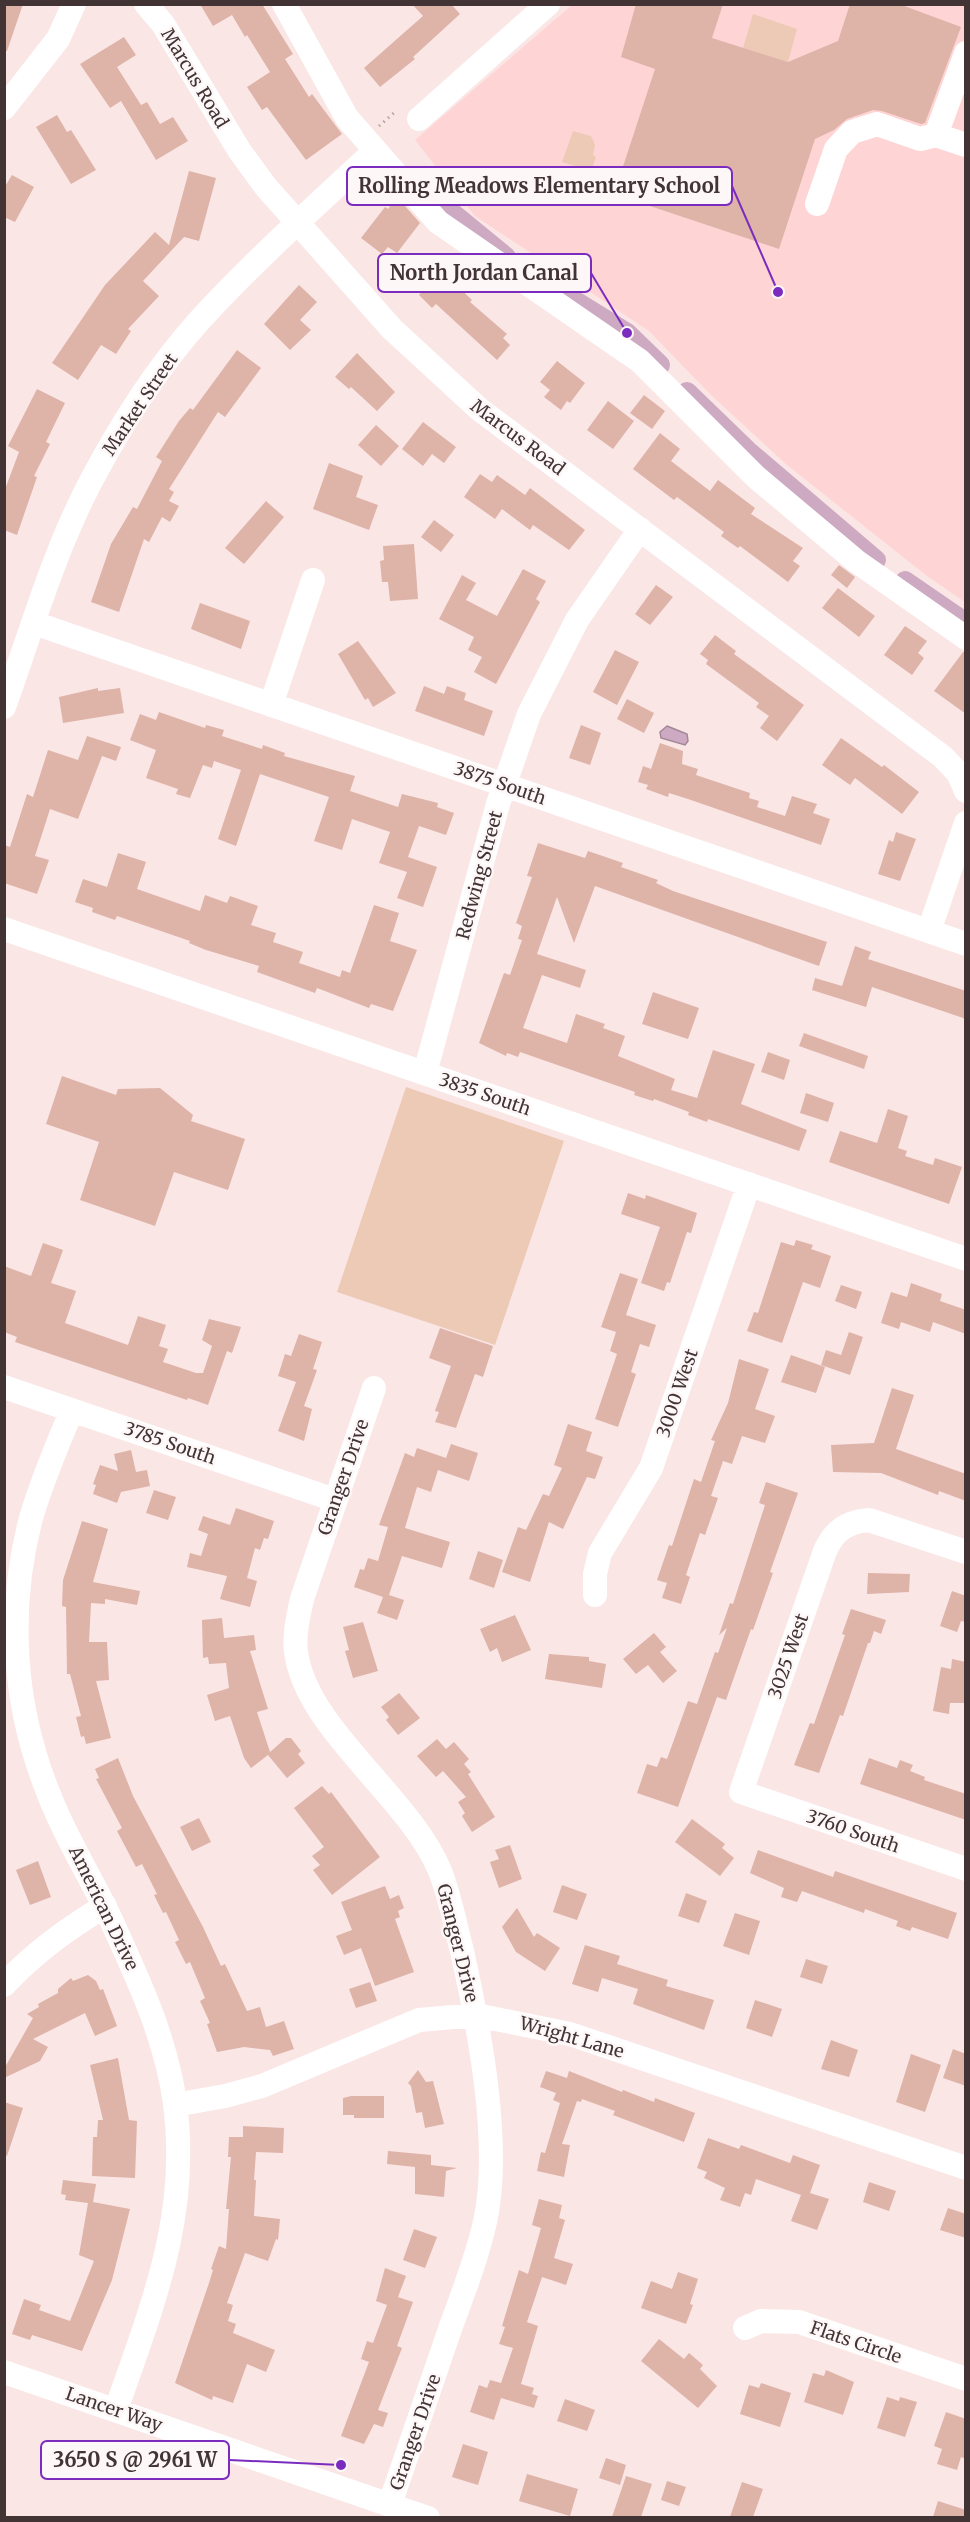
<svg xmlns="http://www.w3.org/2000/svg" width="970" height="2522" viewBox="0 0 970 2522" font-family="Merriweather,serif">
<style>
.built{fill:#ffd4d5}
.green{fill:#edcab5}
.water{fill:#cdaac2;stroke:#a38798;stroke-width:1.5}
.lines{fill:none;stroke-linecap:round;stroke-linejoin:round}
.canal{stroke:#cdaac2;stroke-width:20}
.building{fill:#deb3a8}
.path{stroke:#b5a2a3;stroke-width:3;stroke-dasharray:1.5 4.5;stroke-linecap:butt}
.minor{stroke:#fff;stroke-width:24}
.labels{text-anchor:middle;dominant-baseline:central;stroke-width:5;stroke-linejoin:round;paint-order:stroke}
.street-label{font-size:18px;fill:#423435;stroke:#fef7f7}
.leader{fill:none;stroke:#7b2cbf;stroke-width:2}
.callout-dot{fill:#7b2cbf;stroke:#fef7f7;stroke-width:2}
.callout{fill:#fef7f7;stroke:#7b2cbf;stroke-width:2}
.callout-label{font-size:20px;text-anchor:middle;font-weight:bold;fill:#423435}
</style>
<rect width="100%" height="100%" fill="#fbe6e6"/>
<path class="built" d="M572,5H965V602L927,576L787,465L710,394L649,331L475,216L415,140Z"/>
<path class="green" d="M753,14L797,29L788,62L743,48Z
M573,131L591,136L595,145L593,155L596,157L591,171L562,162Z
M406,1087L564,1141L495,1345L337,1292Z"/>
<path class="water" d="M667,726L687,734L688,741L685,745L661,738L660,732Z"/>
<g class="lines">
<path class="canal" d="M413,176L428,193L506,257
M551,286L627,333L660,365
M687,392L748,451L876,560
M905,581L966,623"/>
</g>
<path class="building" d="M4,4H23L7,51H4Z
M200,4H262L293,54L285,59L309,97L312,94L342,134L306,160L267,107L262,110L247,87L270,72L247,35L245,37L232,15L213,26Z
M412,4H451L460,14L413,57L415,59L380,87L364,68L423,16Z
M636,4H723L712,38L788,62L838,41L850,4H899L961,27L925,123L921,124L882,111L873,110L847,119L834,130L815,139L779,249L614,194L655,69L621,57Z
M124,37L136,55L117,67L141,105L147,102L160,124L173,117L188,141L156,160L121,101L110,108L80,64Z
M57,115L67,132L71,130L96,170L71,184L36,127Z
M189,171L216,178L199,241L184,237L143,281L159,296L128,329L131,331L116,354L101,345L78,380L52,363L105,285L155,232L169,245Z
M12,175L34,187L15,222L4,217V188Z
M397,197L420,223L397,253L388,247L382,254L361,238L385,207L388,209Z
M441,254L459,271L451,280L472,300L470,302L507,334L503,338L510,345L497,360L436,304L432,308L419,295L424,289L415,280Z
M299,285L317,302L300,320L311,330L290,350L264,324Z
M237,350L261,368L225,417L218,412L169,489L174,492L169,501L179,506L170,522L162,517L149,542L144,539L119,612L91,602L111,544L133,507L137,509L162,461L156,457L179,421L190,408L193,410Z
M357,353L395,392L377,411L351,387L349,389L335,377Z
M557,361L585,383L570,403L567,401L561,410L544,397L550,390L540,382Z
M37,389L65,403L46,442L50,444L34,476L37,477L17,535L4,530V492L19,452L8,446Z
M644,395L665,411L652,429L630,413Z
M608,401L634,421L613,449L587,430Z
M423,422L456,447L444,463L432,454L423,466L402,449Z
M376,425L399,446L381,466L358,445Z
M660,433L680,449L671,461L710,491L718,480L755,508L751,514L803,548L793,561L800,566L788,582L740,546L738,548L721,536L724,532L677,497L674,500L633,469Z
M329,463L363,476L356,497L378,505L369,530L313,509Z
M480,474L492,482L497,475L525,495L530,488L585,530L569,550L533,525L530,530L502,509L495,519L464,497Z
M266,501L284,517L244,564L225,548Z
M434,520L454,535L441,552L421,537Z
M414,544L418,599L390,601L388,582H382L380,561L384,560L383,546Z
M839,565L855,577L847,588L831,575Z
M523,569L546,581L536,599L540,602L496,684L474,672L482,657L468,650L474,637L439,619L462,575L476,583L466,600L497,616Z
M656,585L673,597L650,625L635,614Z
M838,588L875,616L859,637L822,608Z
M200,603L250,621L241,649L191,629Z
M905,626L927,641L918,653L924,658L912,675L884,655Z
M715,635L736,651L734,654L804,705L777,741L760,728L769,716L756,707L759,703L706,664L708,660L700,654Z
M358,641L396,693L373,707L368,698L365,700L338,654Z
M615,650L639,662L617,705L593,692Z
M963,652H966V714L934,691Z
M424,686L444,694L447,686L466,693L464,700L493,711L484,736L415,711Z
M98,688V691L120,688L124,713L63,723L59,697Z
M627,699L654,713L644,733L617,719Z
M159,712L205,728L206,725L224,730L222,736L262,749L263,745L285,753L284,756L355,776L350,791L398,807L402,794L438,803L437,807L454,813L446,835L419,826L408,857L437,867L423,907L397,898L407,872L379,863L390,832L352,819L342,850L314,841L329,797L260,774L236,846L218,839L241,770L214,761L212,768L203,765L190,798L176,794L178,789L146,778L156,750L130,740L140,714L156,720Z
M581,725L601,733L590,765L569,758Z
M87,736L121,747L116,761L102,756L78,819L50,809L35,856L49,860L37,894L4,883V845L10,847L27,794L33,797L48,750L78,760Z
M841,738L882,767L884,765L919,792L902,814L855,778L850,785L822,765Z
M660,743L683,751L682,764L698,769L696,775L750,793L749,798L759,801L757,807L785,816L792,796L817,804L813,813L830,819L821,845L688,799L669,793L668,797L646,789L648,785L638,782L643,766L651,769Z
M896,832L916,839L900,881L878,874L889,840L893,842Z
M538,843L585,858L588,851L623,863L621,867L658,880L656,883L673,891L827,942L819,966L595,886L574,943L557,897L537,954L586,970L580,988L542,975L523,1028L567,1043L576,1014L605,1024L603,1028L625,1036L618,1056L675,1079L671,1090L697,1098L713,1050L755,1064L741,1104L807,1130L799,1151L708,1119L707,1122L688,1115L689,1112L654,1099L653,1101L634,1095L635,1092L520,1052L518,1057L507,1053L506,1056L479,1043L504,973L510,975L522,940L518,939L522,926L516,923L532,877L527,876Z
M118,853L146,862L137,889L200,911L205,895L227,903L230,896L258,906L251,925L276,933L273,942L303,952L299,963L340,977L342,970L350,973L374,905L399,913L390,941L417,950L393,1011L371,1004L369,1008L317,988L315,993L257,972L259,966L206,950L189,943L190,941L117,916L115,920L92,912L93,908L75,902L83,879L107,887Z
M855,946L871,952L868,959L966,991V1019L872,987L866,1007L812,990L815,978L842,986Z
M653,992L699,1008L688,1039L642,1024Z
M804,1033L868,1056L864,1069L799,1046Z
M768,1052L790,1060L784,1080L761,1072Z
M62,1076L116,1095L118,1089L160,1088L193,1115L191,1121L245,1139L228,1190L174,1172L155,1226L80,1200L99,1142L46,1124Z
M806,1093L834,1103L828,1122L800,1113Z
M888,1109L908,1116L898,1148L907,1151L905,1156L933,1165L935,1158L962,1167L949,1204L829,1162L840,1131L877,1143Z
M628,1193L645,1199L646,1195L697,1213L691,1233L687,1232L670,1283L667,1282L664,1291L641,1283L660,1227L621,1214Z
M796,1240L813,1245L811,1249L831,1256L820,1288L803,1282L782,1343L747,1331L754,1312L758,1313L781,1242L794,1246Z
M43,1243L63,1250L51,1283L76,1291L65,1323L128,1345L138,1316L166,1325L159,1346L168,1349L163,1362L196,1373H203L212,1346L202,1340L209,1319L241,1327L232,1353L227,1351L208,1405L188,1398L187,1400L15,1342L17,1337L4,1332V1266L31,1276Z
M620,1273L638,1279L626,1315L656,1325L649,1347L640,1344L631,1372L636,1374L618,1427L595,1419L617,1354L610,1351L616,1332L601,1327Z
M911,1283L942,1294L940,1301L966,1310V1334L933,1322L930,1332L901,1322L899,1329L881,1323L891,1292L907,1297Z
M841,1285L862,1292L856,1309L835,1301Z
M440,1328L493,1346L483,1377L475,1374L456,1428L435,1422L439,1412L435,1411L451,1366L429,1358Z
M849,1332L863,1337L850,1375L821,1365L826,1350L841,1355Z
M299,1334L322,1342L313,1369L317,1370L304,1406L312,1409L304,1441L278,1431L296,1382L278,1376L285,1354L291,1356Z
M791,1355L825,1367L816,1393L781,1382Z
M739,1359L769,1369L755,1409L775,1416L765,1443L742,1436L732,1464L723,1461L711,1496L718,1498L705,1535L700,1533L686,1575L690,1577L681,1604L662,1598L667,1583L657,1580L669,1545L672,1546L694,1479L701,1482L715,1441L711,1440L728,1403Z
M892,1388L914,1395L896,1449L966,1474V1501L939,1491L938,1495L881,1473L833,1472L831,1445L874,1443Z
M568,1424L592,1432L586,1451L603,1457L595,1479L587,1477L563,1529L549,1522L530,1582L502,1572L518,1527L526,1530L543,1494L549,1496L562,1468L554,1465Z
M451,1444L478,1453L469,1481L438,1470L431,1492L417,1487L405,1528L450,1542L442,1568L402,1556L389,1595L404,1600L397,1620L377,1613L383,1597L354,1587L360,1569L364,1570L368,1558L378,1561L388,1527L379,1525L405,1453L414,1457L417,1448L446,1458Z
M131,1450L136,1472L147,1470L150,1486L121,1492L117,1503L93,1494L96,1485L93,1484L100,1465L118,1471L114,1454Z
M766,1482L798,1493L770,1572L773,1573L753,1630L751,1629L726,1700L717,1697L678,1807L637,1793L647,1764L657,1767L661,1757L667,1759L688,1701L697,1704L715,1652L718,1653L727,1628L719,1635L730,1603L733,1604L765,1505L759,1503Z
M154,1490L176,1497L168,1520L146,1513Z
M236,1508L274,1521L268,1539L264,1538L260,1550L255,1548L247,1578L257,1581L250,1607L220,1599L227,1576L187,1567L190,1553L201,1556L208,1534L198,1530L203,1516L230,1525Z
M82,1521L108,1529L93,1582L140,1591L137,1605L105,1599V1604L91,1603L89,1642H107L109,1680L96,1681L111,1738L86,1744L84,1736L81,1737L76,1717L81,1716L70,1674H67L66,1607L62,1606L63,1580Z
M478,1551L503,1560L494,1588L469,1579Z
M868,1573L910,1574L909,1592L867,1594Z
M952,1591L966,1596V1622L961,1621L957,1632L940,1626Z
M851,1609L886,1620L881,1634L874,1631L870,1643H868L843,1716L840,1715L819,1773L794,1765L810,1723L814,1724L845,1635L842,1634Z
M515,1615L531,1650L502,1662L497,1648L490,1652L480,1629Z
M222,1618L224,1638L254,1635L256,1650L250,1651L268,1709L257,1712L270,1752L286,1738H291L301,1751L298,1754L305,1763L287,1778L268,1755L251,1768L244,1758L230,1716L215,1721L207,1695L229,1688L226,1663L209,1664L208,1657L203,1658L202,1620Z
M363,1622L378,1671L353,1678L345,1651L349,1650L343,1627Z
M654,1633L666,1647L660,1652L677,1671L663,1683L648,1665L636,1674L623,1659Z
M549,1654L589,1657V1661L606,1664L602,1688L545,1679Z
M952,1659L966,1662V1703H950L949,1714L933,1711L941,1667L951,1669Z
M399,1693L420,1718L398,1735L386,1720L389,1717L381,1707Z
M437,1739L446,1749L454,1742L469,1759L464,1764L471,1772L468,1774L495,1817L472,1832L462,1816L465,1813L458,1802L466,1797L443,1771L436,1777L417,1756Z
M118,1758L133,1796L203,1927L221,1966L225,1964L247,2011L260,2007L266,2027L284,2021L294,2049L273,2056L270,2050L244,2047L217,2052L207,2024L210,2023L200,2001L205,1998L190,1962L186,1964L175,1942L179,1940L166,1912L163,1913L154,1895L157,1894L142,1864L136,1867L117,1831L122,1828L96,1779L99,1778L95,1769Z
M869,1758L897,1768L900,1760L913,1765L910,1771L925,1777L924,1780L966,1794V1820L860,1784Z
M322,1786L329,1794L331,1792L380,1857L332,1895L313,1870L320,1865L312,1856L324,1847L294,1808Z
M199,1818L211,1842L192,1851L180,1827Z
M692,1819L725,1844L722,1848L734,1858L720,1876L675,1842Z
M510,1845L522,1879L499,1888L490,1862L499,1859L495,1850Z
M758,1850L833,1877L835,1871L957,1913L948,1939L912,1927L910,1931L896,1926L898,1921L865,1909L864,1913L802,1891L797,1902L781,1897L784,1888L750,1873Z
M38,1861L51,1897L30,1905L16,1870Z
M562,1885L587,1894L577,1920L553,1912Z
M385,1886L390,1899L399,1895L404,1908L398,1911L400,1917L395,1919L414,1972L375,1986L361,1948L344,1955L336,1936L352,1930L341,1902Z
M686,1893L707,1901L699,1923L678,1916Z
M517,1908L534,1937L537,1933L560,1948L545,1971L516,1952L502,1927Z
M735,1913L760,1921L749,1955L723,1946Z
M585,1945L620,1956L617,1964L668,1980L666,1986L714,2000L704,2030L633,2004L638,1989L602,1978L598,1992L572,1984Z
M806,1959L828,1966L822,1984L800,1977Z
M88,1975L96,1981L100,1990L103,1989L117,2026L95,2036L85,2013L33,2039L48,2047L40,2061L4,2078V2069L33,2018L27,2014L39,2007L38,2004L58,1993V1989L71,1978L73,1981Z
M370,1982L377,2001L356,2008L349,1989Z
M755,2000L782,2009L772,2037L746,2028Z
M831,2040L858,2050L849,2077L821,2069Z
M953,2049L966,2054V2086L943,2078Z
M911,2054L941,2065L925,2112L896,2102Z
M118,2058L129,2120L137,2121L135,2178L92,2176L93,2137H97L98,2120H103L90,2065Z
M418,2070L426,2082L433,2081L444,2124L425,2128L422,2112L416,2113L411,2086L408,2083Z
M546,2071L567,2078L569,2071L622,2092L623,2090L654,2102L655,2098L695,2113L684,2142L613,2115L615,2111L582,2099L581,2102L577,2101L562,2144L570,2145L564,2177L537,2171L541,2152L545,2153L560,2103L553,2100L556,2093L540,2087Z
M351,2096H384V2118H354V2115H343V2098Z
M4,2102L23,2108L7,2156L4,2155Z
M243,2126L284,2128L283,2153L256,2152L254,2180H256L254,2216L280,2219L278,2240L276,2239L268,2261L245,2253L227,2303L233,2305L228,2321L236,2324L233,2333L275,2350L266,2372L247,2364L233,2403L213,2396L212,2400L175,2383L209,2283L213,2270L211,2269L219,2246L226,2249L229,2209H226L231,2157H228L229,2137H243Z
M708,2138L739,2149L741,2145L790,2163L793,2155L820,2165L810,2193L829,2199L817,2230L791,2221L801,2195L756,2179L751,2195L745,2193L740,2207L720,2200L725,2188L704,2178L707,2172L697,2168Z
M388,2151L431,2155V2165L457,2168L446,2171L444,2197L415,2194V2167L387,2164Z
M63,2180L96,2184L93,2202L130,2209L112,2280L82,2351L32,2335L30,2340L12,2334L24,2299L41,2305L39,2310L70,2321L94,2261L79,2255L88,2203L65,2200L66,2195L61,2194Z
M869,2182L896,2191L889,2211L863,2202Z
M539,2199L562,2205L559,2218L565,2220L554,2258L573,2264L566,2285L542,2277L527,2322L538,2326L521,2384L534,2388L532,2394L538,2396L534,2408L501,2398L494,2420L470,2412L479,2385L487,2388L490,2380L501,2383L513,2348L499,2344L505,2327L502,2326L519,2270L528,2274L541,2228L532,2225Z
M948,2208L966,2214V2238L940,2230Z
M414,2229L437,2237L425,2268L403,2260Z
M385,2268L406,2276L398,2297L413,2302L397,2346L402,2348L378,2410L388,2413L383,2427L374,2424L364,2444L341,2436L369,2362L361,2359L367,2341L373,2343L387,2305L376,2301Z
M678,2272L698,2279L690,2304L693,2305L686,2324L641,2308L651,2281L672,2289Z
M659,2339L684,2359L689,2353L703,2365L700,2369L717,2386L698,2408L641,2361Z
M826,2370L854,2382L843,2415L804,2402L813,2373L824,2376Z
M761,2383L791,2393L780,2427L740,2414L749,2385L759,2388Z
M887,2397L899,2401L900,2397L917,2402L905,2437L877,2428Z
M565,2399L595,2410L587,2431L557,2421Z
M946,2412L966,2419V2459L961,2457L957,2470L937,2464L942,2449L934,2446Z
M463,2444L488,2452L478,2485L452,2477Z
M606,2458L626,2465L620,2485L599,2478Z
M527,2474L578,2489L570,2516L519,2501Z
M626,2476L652,2484L641,2517H612Z
M667,2481L686,2487L679,2506L661,2500Z
M742,2482L763,2489L753,2517H730Z
M938,2501L966,2510V2517H933Z"/>
<g class="lines">
<path class="path" d="M379,126L396,111"/>
<path class="minor" d="M146,4L163,24L239,150L266,187L392,329L479,409L943,757L958,773L966,791
M284,4L347,118L438,222L640,361L756,477L856,561L966,638
M966,53L936,135L966,145
M4,108L58,39L74,4
M419,119L548,4
M817,204L836,149L852,132L877,124L920,139L936,135
M34,623L966,944
M271,705L313,580
M4,707C31,632 53,554 90,483C120,426 156,369 199,321C251,264 309,212 365,160
M4,929L966,1259
M929,931L966,823
M425,1073L498,804L529,714L577,620L640,529
M4,1387L335,1500
M374,1388L302,1599C298,1617 294,1634 296,1652C306,1729 409,1796 440,1871C450,1896 455,1924 462,1951C479,2027 502,2145 485,2222C477,2258 463,2293 450,2329C430,2387 410,2446 390,2504
M72,1410C57,1445 42,1481 31,1518C7,1609 13,1705 48,1792C65,1838 93,1880 113,1924C140,1983 166,2039 175,2103C190,2216 152,2306 116,2410
M966,1552L869,1520C846,1522 834,1531 825,1551L741,1792L966,1869
M595,1595V1574L600,1553L651,1468L749,1184
M4,1985C35,1952 67,1929 105,1906
M175,2105L225,2096L262,2086L419,2020L476,2015L570,2034L966,2168
M745,2328L761,2321L799,2322L966,2379
M4,2372L428,2518"/>
</g>
<g class="labels">
<g class="street-label">
<text transform="translate(195 78) rotate(59)">Marcus Road</text>
<text transform="translate(140 404) rotate(-56)">Market Street</text>
<text transform="translate(518 437) rotate(37)">Marcus Road</text>
<text transform="translate(500 783) rotate(19)">3875 South</text>
<text transform="translate(479 875) rotate(-75)">Redwing Street</text>
<text transform="translate(485 1094) rotate(19)">3835 South</text>
<text transform="translate(677 1393) rotate(-71)">3000 West</text>
<text transform="translate(170 1443) rotate(19)">3785 South</text>
<text transform="translate(343 1477) rotate(-71)">Granger Drive</text>
<text transform="translate(788 1656) rotate(-71)">3025 West</text>
<text transform="translate(853 1831) rotate(19)">3760 South</text>
<text transform="translate(104 1908) rotate(64)">American Drive</text>
<text transform="translate(458 1943) rotate(76)">Granger Drive</text>
<text transform="translate(572 2037) rotate(16)">Wright Lane</text>
<text transform="translate(856 2342) rotate(19)">Flats Circle</text>
<text transform="translate(114 2409) rotate(19)">Lancer Way</text>
<text transform="translate(415 2432) rotate(-71)">Granger Drive</text>
</g>
</g>
<path class="leader" d="M778 292L732 186M627 333L591 273M341 2465L229 2460"/>
<g class="callout-dot">
<circle cx="778" cy="292" r="6"/>
<circle cx="627" cy="333" r="6"/>
<circle cx="341" cy="2465" r="6"/>
</g>
<g class="callout">
<rect x="347" y="167" width="385" height="38" rx="6"/>
<rect x="378" y="254" width="213" height="38" rx="6"/>
<rect x="41" y="2441" width="188" height="38" rx="6"/>
</g>
<g class="callout-label">
<text x="539" y="193">Rolling Meadows Elementary School</text>
<text x="484" y="280">North Jordan Canal</text>
<text x="135" y="2467">3650 S @ 2961 W</text>
</g>
<rect width="970" height="2522" fill="none" stroke="#423435" stroke-width="12"/>
</svg>
